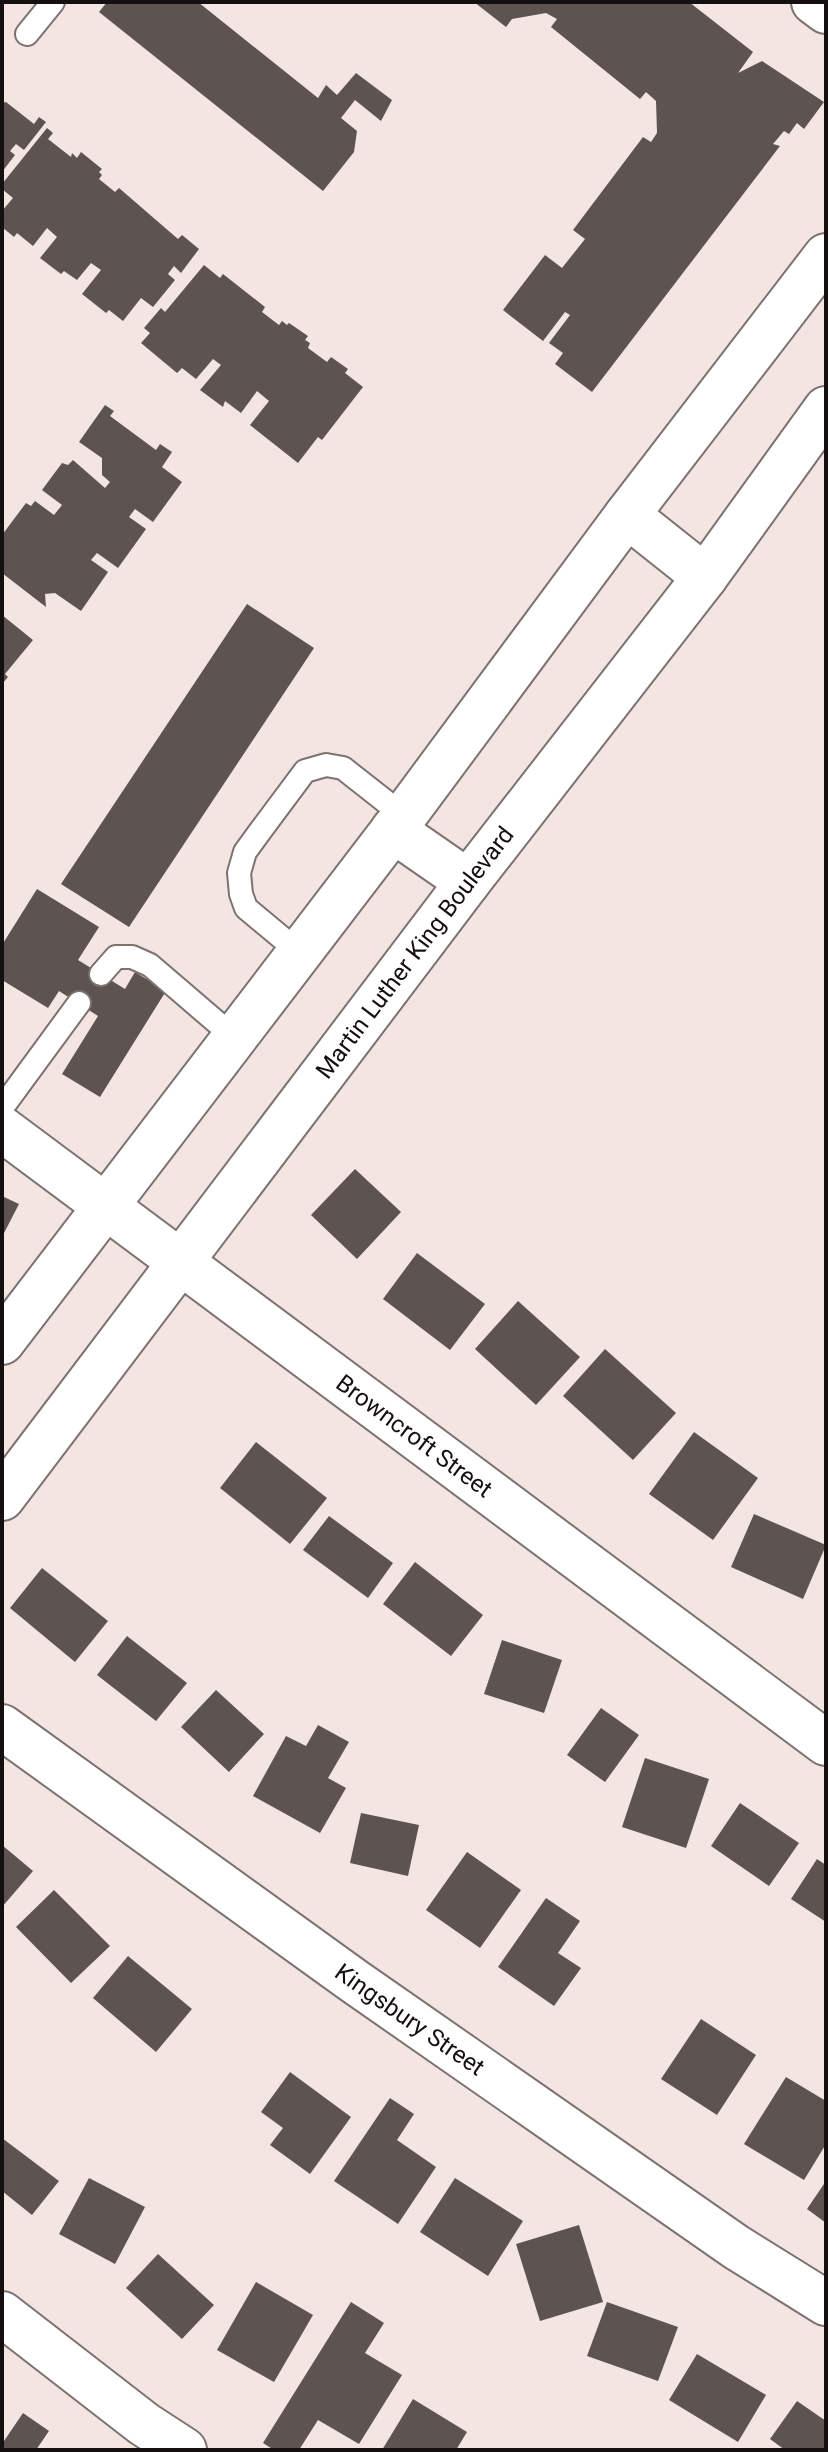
<svg xmlns="http://www.w3.org/2000/svg" width="828" height="2452" viewBox="0 0 828 2452" font-family="Roboto,sans-serif">
<style>
.building{fill:#5d5350}
.lines{fill:none;stroke-linecap:round;stroke-linejoin:round}
.service-casing{stroke:#7d726f;stroke-width:26}
.minor-casing{stroke:#7d726f;stroke-width:48}
.secondary-casing{stroke:#7d726f;stroke-width:48}
.service{stroke:#fff;stroke-width:22}
.minor{stroke:#fff;stroke-width:44}
.secondary{stroke:#fff;stroke-width:44}
.labels{text-anchor:middle;dominant-baseline:central;stroke-width:8;stroke-linejoin:round;paint-order:stroke}
.street-label{font-size:24px;fill:#15100f;stroke:#f3e6e2}
</style>
<rect width="100%" height="100%" fill="#f3e6e2"/>
<path class="building" d="M107,2H198L318,98L326,85L337,95L356,73L392,100L381,121L355,100L341,118L357,131L354,152L323,191L99,12Z
M474,2H689L753,52L738,73L762,61L824,102L804,129L797,123L789,134L784,131L773,144L780,146L592,392L555,364L563,353L549,343L570,315L565,312L543,341L503,310L545,255L562,268L585,239L573,230L643,137L651,142L657,133L656,101L646,92L640,99L551,27L557,19L546,13L512,19L506,27Z
M6,102L34,124L39,117L46,122L24,150L16,144L10,151L15,155L2,172V103Z
M47,128L53,133L48,139L71,157L72,153L77,158L81,152L102,169L99,172L102,175L99,179L115,192L119,188L178,239L182,235L199,249L181,273L174,266L168,274L175,280L153,307L141,298L123,321L109,310L106,313L82,294L101,270L91,263L77,280L64,271L61,274L40,258L57,237L47,228L33,246L17,233L14,237L2,227V211L13,198L2,189V184Z
M204,265L220,278L223,274L265,307L262,312L279,325L282,321L287,325L289,323L308,336L305,340L310,343L308,348L327,362L331,357L348,369L345,373L363,387L322,440L318,437L298,463L250,425L269,401L257,391L241,413L225,401L223,407L200,390L221,365L213,359L196,379L182,368L177,373L141,343L150,333L144,328L161,308L165,312Z
M105,405L114,411L110,416L156,450L160,444L172,452L162,467L182,482L153,522L135,509L129,517L146,529L118,568L97,553L91,560L108,572L81,611L55,593L45,594L46,607L2,573V535L26,503L31,506L35,501L54,515L62,505L42,490L62,463L68,465L73,460L105,488L110,482L102,475V458L79,442Z
M247,604L314,648L129,927L61,884Z
M2,615L33,640L5,674L8,677L2,684Z
M37,889L99,927L78,960L125,989L135,972L166,991L100,1097L62,1074L98,1016L59,991L48,1008L2,980V945Z
M355,1169L401,1212L357,1259L311,1215Z
M2,1196L19,1204L2,1237Z
M417,1253L485,1304L450,1350L383,1299Z
M518,1301L580,1357L536,1405L475,1349Z
M605,1349L676,1413L633,1460L563,1396Z
M694,1432L758,1478L713,1540L649,1494Z
M256,1442L327,1498L290,1544L220,1488Z
M754,1514L826,1545L803,1599L731,1567Z
M329,1516L393,1563L368,1598L303,1550Z
M415,1562L483,1615L451,1656L383,1604Z
M42,1568L108,1621L75,1662L10,1608Z
M127,1636L187,1683L156,1721L97,1675Z
M502,1640L562,1660L544,1713L484,1694Z
M216,1690L264,1734L229,1772L181,1727Z
M601,1708L639,1735L605,1782L567,1755Z
M318,1725L349,1742L328,1778L346,1788L320,1833L253,1796L286,1736L306,1746Z
M645,1758L709,1779L686,1848L622,1827Z
M740,1803L799,1843L769,1886L711,1846Z
M361,1813L419,1825L408,1876L350,1863Z
M2,1845L33,1871L2,1907Z
M467,1852L521,1890L480,1948L426,1910Z
M817,1859L826,1865V1922L791,1899Z
M54,1890L110,1946L71,1983L16,1927Z
M546,1898L580,1921L558,1953L581,1968L554,2006L498,1967Z
M128,1956L192,2009L156,2052L93,1998Z
M701,2019L756,2055L717,2115L661,2079Z
M290,2072L351,2117L310,2174L270,2145L283,2128L261,2112Z
M786,2077L826,2101V2144L804,2180L744,2144Z
M390,2098L414,2114L397,2140L436,2167L398,2224L334,2181Z
M2,2138L59,2181L32,2215L2,2191Z
M89,2178L145,2207L115,2264L59,2234Z
M455,2178L523,2221L488,2276L420,2232Z
M826,2181V2223L807,2209Z
M579,2225L603,2302L540,2321L516,2244Z
M158,2254L214,2305L182,2339L126,2288Z
M256,2282L313,2315L274,2382L217,2350Z
M351,2302L384,2323L365,2353L402,2375L359,2444L318,2420L299,2450H274L263,2443Z
M607,2302L678,2327L658,2381L587,2356Z
M697,2354L766,2395L738,2442L669,2400Z
M413,2399L467,2432L456,2450H382Z
M797,2401L826,2421V2450H785L770,2439Z
M23,2413L49,2431L36,2450H2V2444Z"/>
<g class="lines">
<defs>
<path id="service" d="M27,34L53,2
M300,953L246,908L241,894L239,873L245,852L261,830L305,771L326,765L343,768L404,816
M101,974L116,957H132L150,965L235,1038
M2,1108L79,1003"/>
<g id="minor">
<path id="s1" d="M2,1129L826,1743"/>
<path id="s2" d="M2,1727L354,1981L736,2247L826,2303"/>
<path d="M2,2314L144,2424L184,2450"/>
</g>
<g id="secondary">
<path d="M814,2L826,11"/>
<path d="M627,515L705,577"/>
<path d="M393,830L468,882"/>
<path d="M2,1342L404,816L627,515L826,256"/>
<path id="s3" d="M2,1498L468,882L705,577L826,409"/>
</g>
</defs>
<use href="#service" class="service-casing"/>
<use href="#minor" class="minor-casing"/>
<use href="#secondary" class="secondary-casing"/>
<use href="#service" class="service"/>
<use href="#minor" class="minor"/>
<use href="#secondary" class="secondary"/>
</g>
<g class="labels">
<g class="street-label">
<text stroke="none"><textPath href="#s3" startOffset="684">Martin Luther King Boulevard</textPath></text>
<text stroke="none"><textPath href="#s1" startOffset="514">Browncroft Street</textPath></text>
<text stroke="none"><textPath href="#s2" startOffset="502">Kingsbury Street</textPath></text>
</g>
</g>
<rect width="828" height="2452" fill="none" stroke="#15100f" stroke-width="8"/>
</svg>
